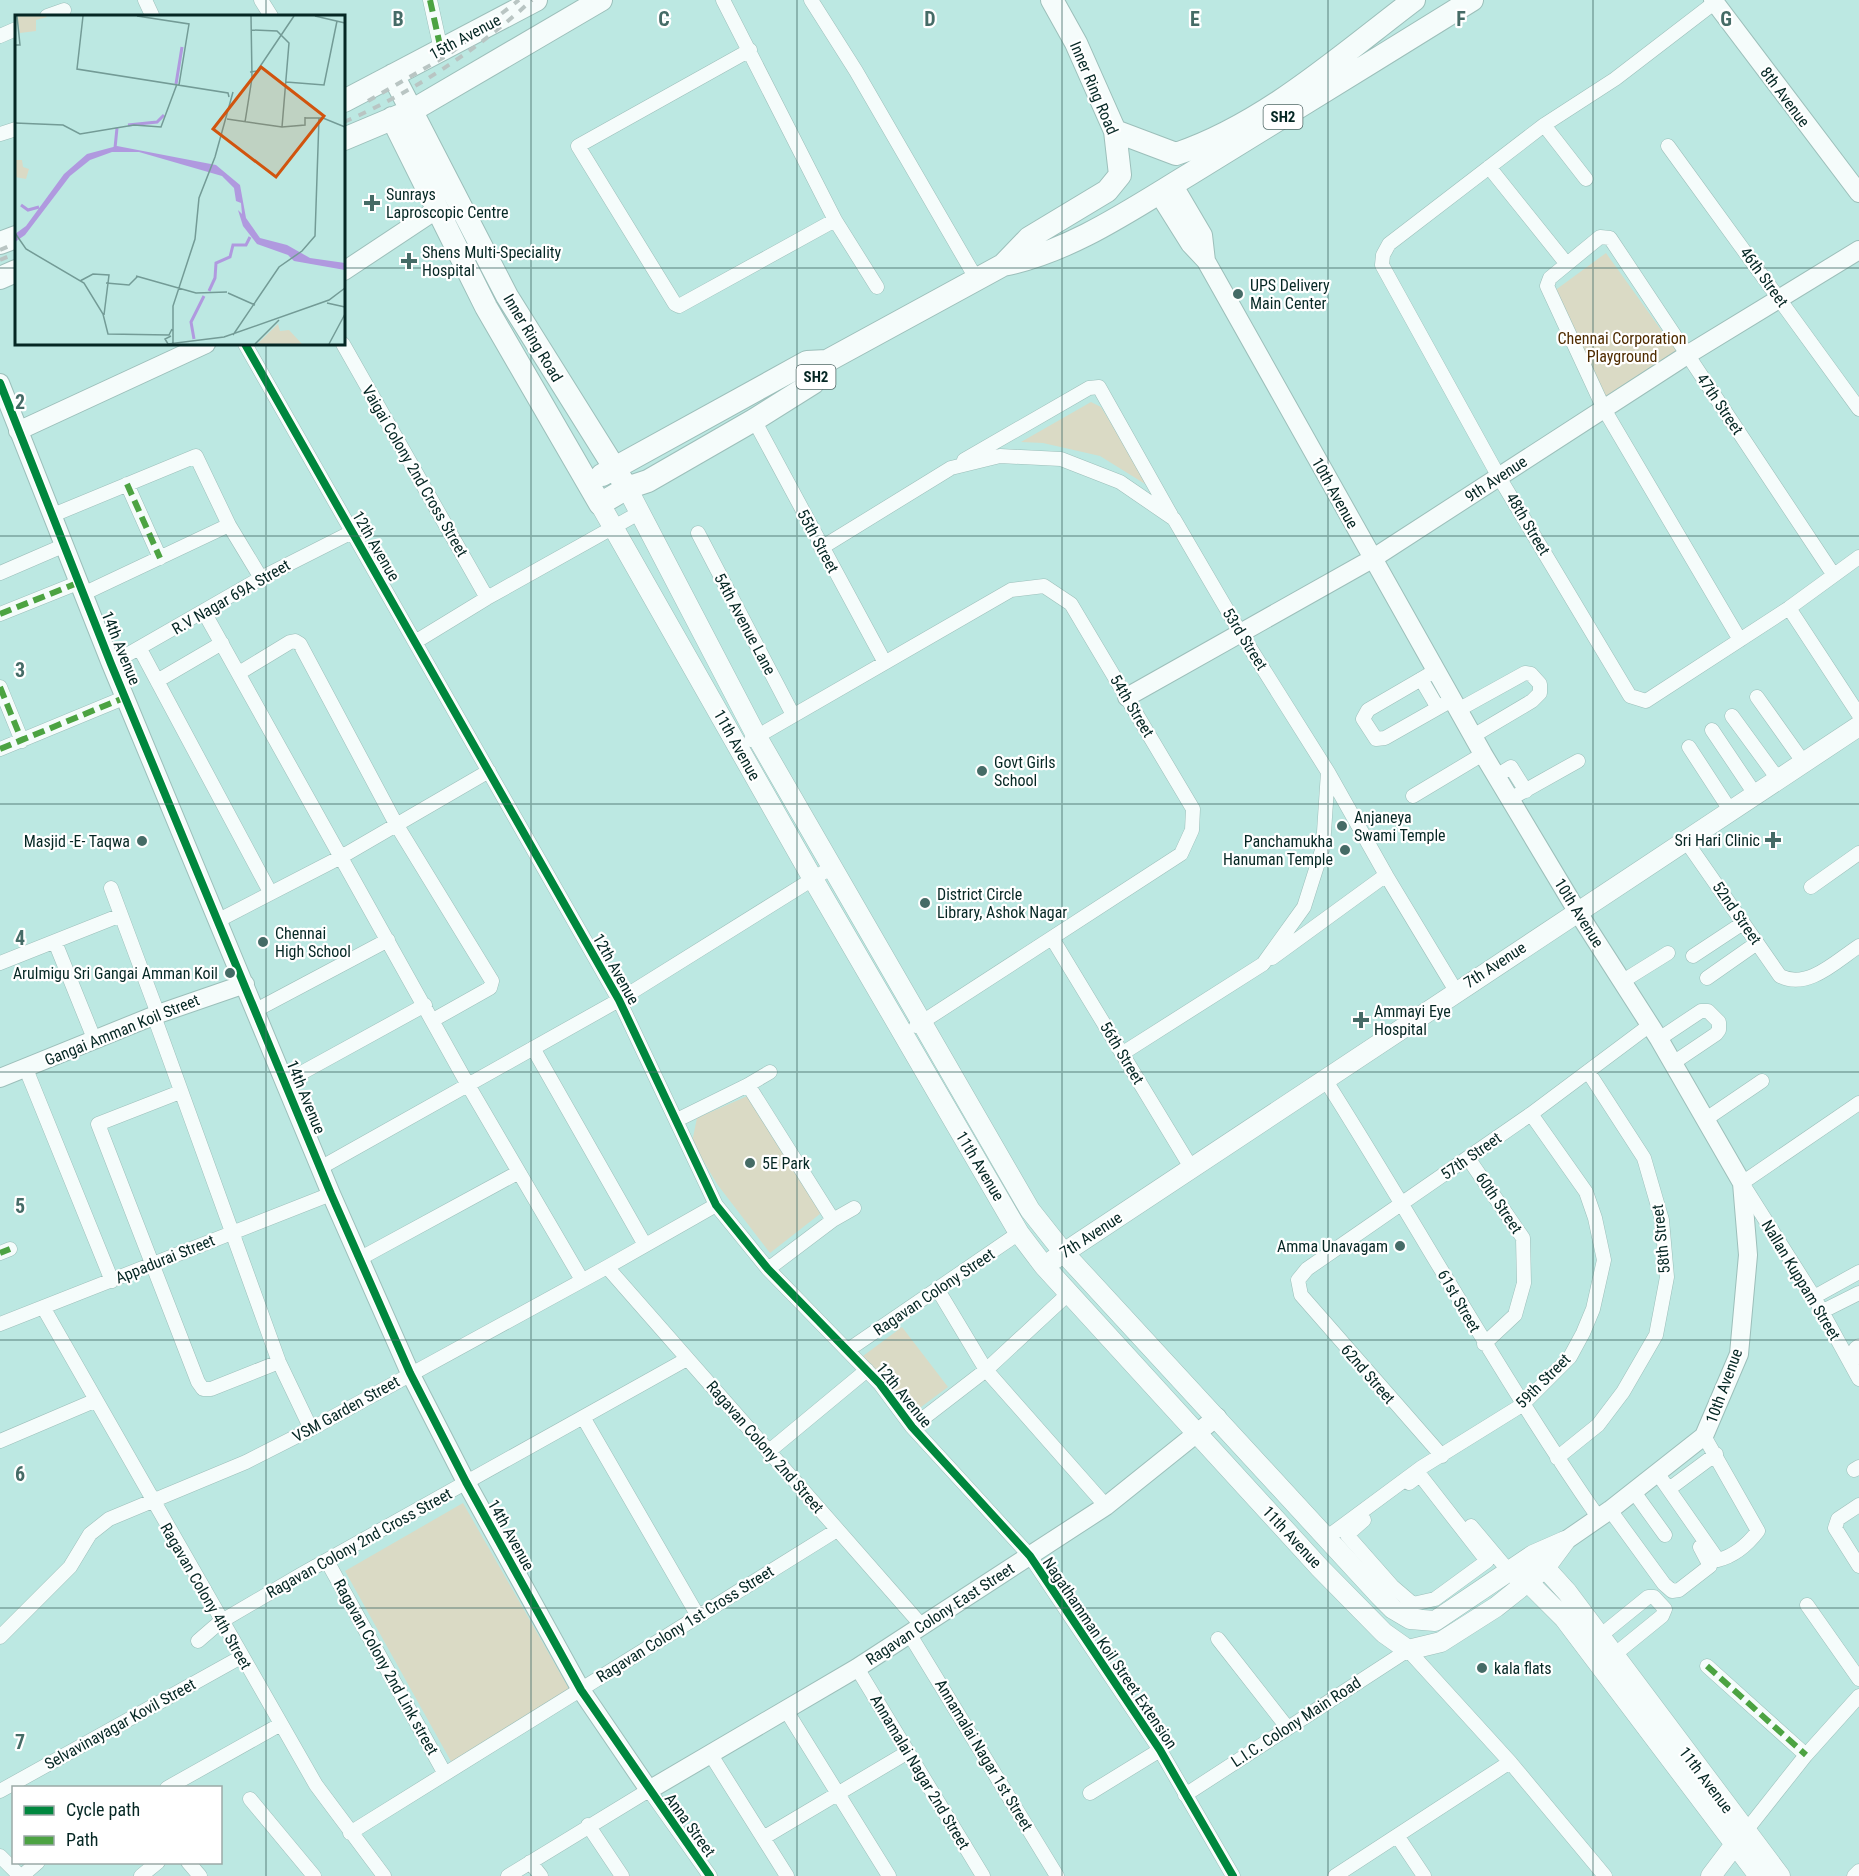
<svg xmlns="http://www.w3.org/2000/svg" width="1859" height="1876" viewBox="0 0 1859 1876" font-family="'Roboto Condensed',sans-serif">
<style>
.green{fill:#dadac5}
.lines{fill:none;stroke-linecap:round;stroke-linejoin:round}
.minor-casing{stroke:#9cbfba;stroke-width:15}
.tertiary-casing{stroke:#9cbfba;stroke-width:20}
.secondary-casing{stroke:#9cbfba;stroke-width:21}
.primary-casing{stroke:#9cbfba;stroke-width:24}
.minor{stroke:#f5fcfb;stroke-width:14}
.tertiary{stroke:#f5fcfb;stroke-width:18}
.secondary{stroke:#f5fcfb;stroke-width:20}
.primary{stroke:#f5fcfb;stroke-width:22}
.rail{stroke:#b9c5c3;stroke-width:4;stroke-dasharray:8 8;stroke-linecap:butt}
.quiet{stroke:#4ca342;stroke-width:6;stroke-dasharray:12 6;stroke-linecap:butt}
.cycleway-casing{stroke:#fff;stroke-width:11}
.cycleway{stroke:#00873e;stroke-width:8}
.grid{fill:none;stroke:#456b66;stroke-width:1.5;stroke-opacity:0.55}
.poi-dot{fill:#456b66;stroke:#fff;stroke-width:2}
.labels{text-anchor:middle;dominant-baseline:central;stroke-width:4.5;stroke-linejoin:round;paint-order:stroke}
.shield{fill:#fff;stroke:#506866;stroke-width:1.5}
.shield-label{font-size:15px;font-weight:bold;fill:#052724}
.street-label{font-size:16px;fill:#052724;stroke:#fff}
.poi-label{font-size:16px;fill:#052724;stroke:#fff;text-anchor:start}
.park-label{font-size:16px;fill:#4f2c00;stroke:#fff}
.inset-river{fill:none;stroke:#b099df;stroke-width:3}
.inset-road{fill:none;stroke:#739b96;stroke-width:1.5}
.view{fill:#d1540e;fill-opacity:0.15;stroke:#d1540e;stroke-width:3}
.inset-edge{fill:none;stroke:#052724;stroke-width:3}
.grid-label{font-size:20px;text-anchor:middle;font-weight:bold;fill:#456b66;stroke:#fff;stroke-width:4.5;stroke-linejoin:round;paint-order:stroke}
</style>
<rect width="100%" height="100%" fill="#bce8e2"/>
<path class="green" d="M1606,253L1682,359L1608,405L1546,297Z
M1091,402L1101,407L1150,487L1100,456L1043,443L1021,442Z
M752,1094L825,1210L770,1253L717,1184L692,1142L697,1118Z
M902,1327L948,1387L909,1416L863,1356Z
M463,1503L572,1694L453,1765L345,1571Z"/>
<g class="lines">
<defs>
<path id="minor" d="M145,0L152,15
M261,0L271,16
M430,0L441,50
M723,0L835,220L877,287
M811,0L856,71L977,280
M1714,3L1615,79L1544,125L1389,244L1383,255L1382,265L1499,477L1630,696L1646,701L1789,608L1859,557
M47,16L64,10
M0,36L16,29
M750,50L578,146L675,304L679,306L835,220
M1544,125L1586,179
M0,134L16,129
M1668,146L1859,409
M1489,167L1566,263
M245,344L619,1000L716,1205L768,1269L880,1384L912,1427L1030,1556L1160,1750L1233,1876
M343,344L487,598
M754,420L884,661
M964,460L1089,388L1099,387L1171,515
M127,484L160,558
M53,515L196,456L229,525L85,593
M229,525L261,578
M698,533L793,715
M821,548L951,468L1000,456L1061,459L1120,482L1174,519L1240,632L1328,772L1323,847L1304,907L1263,964L1123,1053
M0,573L65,545
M1789,608L1859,715
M204,612L468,1085L582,1280
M0,614L80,582
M1740,640L1604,409L1547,286L1550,278L1600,237L1610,238L1833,574
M415,642L487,598L639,513
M140,649L270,892
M111,664L261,578L352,532
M1435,671L1368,710L1363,719L1376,739L1385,738L1452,700
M239,673L290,642L295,641L300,644L396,824L492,981L490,988L433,1020
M1421,679L1438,708
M157,681L222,643
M0,687L22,741
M1757,697L1804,763
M1458,710L1525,673L1531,674L1540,684V693L1532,701L1473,736
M1732,716L1778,779
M1712,730L1755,794
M751,740L1011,590L1044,586L1071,604L1193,809L1192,830L1181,854L916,1026
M1689,747L1730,810
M0,749L126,697
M1496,776L1511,767L1526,791
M1413,796L1483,754
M1510,799L1578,761
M1686,841L1780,976C1808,990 1836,961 1859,946
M1386,875L1456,991
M1811,887L1859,853
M111,888L158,1014
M219,920L341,857L489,771
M1052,938L1192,1169
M55,942L95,1041
M1693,956L1743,923
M1272,958L1386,875L1328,772
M0,963L121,915
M1707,978L1757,943
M1623,981L1668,953
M256,1010L388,940
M154,1016L279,1362L311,1429
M1659,1039L1701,1011H1708L1719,1022V1030L1716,1034L1673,1063
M533,1048L645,1245
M26,1069L112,1281
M1326,1081C1418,1226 1500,1376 1598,1517
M285,1082L425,1005
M748,1085L770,1072
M180,1092L98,1124L198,1382L203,1389H211L279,1362
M1859,1103L1742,1183L1814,1297L1859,1379
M1706,1119L1762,1081
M677,1120L748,1085L833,1220L768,1269
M1468,1158L1523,1238L1524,1283L1515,1315L1484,1344
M320,1168L619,1000L832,867
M833,1220L854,1208
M0,1253L10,1249
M359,1259L519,1172
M607,1267L923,1627
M938,1290L986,1370L1106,1506
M1814,1297L1859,1272
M43,1307L316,1785L384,1876
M1821,1312L1859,1293
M0,1324L331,1194
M1859,1346L1856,1348L1859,1357
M848,1350L1019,1233
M583,1417L698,1616
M912,1427L986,1370L1068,1294
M0,1441L94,1401
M768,1452L867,1370
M1442,1456L1301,1295L1298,1280L1307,1269L1531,1114L1650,1025
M1557,1458L1598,1425L1623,1392L1656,1335L1667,1277L1662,1220L1644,1158L1589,1073
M1854,1470L1859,1467
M1658,1474L1718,1560C1734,1556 1748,1544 1758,1531L1704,1436
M1669,1489L1716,1454
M1634,1492L1665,1535
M1859,1505L1838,1519L1835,1528L1859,1566
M1610,1510L1664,1584L1672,1591L1679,1590L1710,1566L1700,1547
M1364,1520L1347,1535L1392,1586
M1471,1526L1508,1570
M1326,1538L1422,1467L1522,1405L1570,1357L1583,1333L1593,1309L1604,1260L1595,1218L1586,1192L1531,1114
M327,1561L445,1774
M1380,1596L1392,1586L1413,1604L1435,1599L1487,1561L1420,1475L1409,1483
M1807,1605L1859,1679
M910,1635L1057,1876
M1600,1636L1648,1597H1654L1665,1609L1662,1616L1614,1655
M0,1637L70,1567L90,1534L109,1519L246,1462L311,1429L607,1267L716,1205
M1218,1639L1287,1727
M198,1641L220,1622L302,1574L687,1359
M1707,1666L1806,1755
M857,1668L983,1876
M786,1710L889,1876
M711,1755L787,1876
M167,1788L281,1724
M0,1791L241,1657
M1090,1793L1160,1750
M1185,1795L1408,1650L1510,1762L1605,1876
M250,1799L314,1876
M588,1825L622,1876
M1745,1832L1806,1755L1859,1696
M350,1833L837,1530
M1398,1837L1424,1876
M763,1838L908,1752
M0,1856L20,1876
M188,1862L200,1876
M530,1862L541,1876
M22,1876L38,1862
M141,1876L158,1862
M508,1876L649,1790L710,1876
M1335,1876L1510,1762
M1854,1876L1859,1871"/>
<path id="tertiary" d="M1713,0L1859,193
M1173,184L1203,235L1206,261
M1158,193L1190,244L1206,261L1483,754L1577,911L1659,1039L1742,1183L1748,1255L1739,1354L1704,1436L1610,1510L1565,1541
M344,271L436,210
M0,383L111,664L331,1194L410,1373L466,1482L581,1690L649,1790L857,1668L1106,1506L1217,1417
M18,431L206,344
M1127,697L1372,559L1687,355L1859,250
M0,1078L158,1014L245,984"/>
<path id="secondary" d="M627,488L757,737L1030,1210L1064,1253L1380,1596L1393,1609L1410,1619L1435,1621L1533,1555L1565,1541
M600,504L813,879L1019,1233L1044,1266L1320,1568L1384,1633L1408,1650L1441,1642L1496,1607L1545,1568L1565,1541
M1053,1260L1859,726
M1537,1559L1567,1592L1780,1876
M1517,1576L1528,1582L1564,1618L1759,1876
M1711,1876L1742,1835"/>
<path id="primary" d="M393,75L507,296L627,488
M344,101L536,0
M392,118L486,307L600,504L627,488L648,481L754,420L813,383L827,361L1003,265L1029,238L1107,191L1120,175L1115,131L1076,43L1052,0
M1115,131L1176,154C1265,124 1340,56 1414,0
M344,139L413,110L601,0
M0,243L16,237
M1003,265C1070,252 1132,209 1190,174C1284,117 1378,58 1472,0
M0,278L16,271
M602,475L807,362L827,361"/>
</defs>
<use href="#minor" class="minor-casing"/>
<use href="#tertiary" class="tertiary-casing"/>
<use href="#secondary" class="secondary-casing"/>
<use href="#primary" class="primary-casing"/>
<use href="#minor" class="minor"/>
<use href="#tertiary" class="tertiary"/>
<use href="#secondary" class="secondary"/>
<use href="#primary" class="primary"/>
<path class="rail" d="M368,101L448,55L519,0
M344,122C413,92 476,51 532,0
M0,250L16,243
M0,260L16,253"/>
<path class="quiet" d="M430,0L441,50
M127,484L160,558
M0,614L80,582
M0,687L22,741
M0,749L126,697
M0,1253L10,1249
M1707,1666L1806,1755"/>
<defs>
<path id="cycleway" d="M245,344L619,1000L716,1205L768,1269L880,1384L912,1427L1030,1556L1160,1750L1233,1876
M0,383L111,664L331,1194L410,1373L466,1482L581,1690L710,1876"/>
</defs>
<use href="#cycleway" class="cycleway-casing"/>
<use href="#cycleway" class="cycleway"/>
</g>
<path class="grid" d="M266,0V16M531,0V1876M797,0V1876M1062,0V1876M1328,0V1876M1593,0V1876M0,268H16M344,268H1859M266,344V1876M0,536H1859M0,804H1859M0,1072H1859M0,1340H1859M0,1608H1859"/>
<g class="poi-dot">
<path d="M369 194h6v6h6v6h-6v6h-6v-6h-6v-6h6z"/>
<path d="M406 252h6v6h6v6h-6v6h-6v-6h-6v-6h6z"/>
<circle cx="1238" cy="294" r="6"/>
<circle cx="982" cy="771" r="6"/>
<circle cx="1342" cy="826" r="6"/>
<path d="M1770 831h6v6h6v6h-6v6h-6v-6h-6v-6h6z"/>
<circle cx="142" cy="841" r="6"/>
<circle cx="1345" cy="850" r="6"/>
<circle cx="925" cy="903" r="6"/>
<circle cx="263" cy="942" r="6"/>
<circle cx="230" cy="973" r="6"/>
<path d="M1358 1011h6v6h6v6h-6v6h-6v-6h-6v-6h6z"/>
<circle cx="750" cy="1163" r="6"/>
<circle cx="1400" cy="1246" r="6"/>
<circle cx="1482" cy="1668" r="6"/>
</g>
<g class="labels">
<g class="shield">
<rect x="1263.5" y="105" width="39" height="24" rx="4.5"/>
<rect x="796.5" y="365" width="39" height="24" rx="4.5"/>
</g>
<g class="shield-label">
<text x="1283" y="117">SH2</text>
<text x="816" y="377">SH2</text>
</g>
<g class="street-label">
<text transform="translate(465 37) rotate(-28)">15th Avenue</text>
<text transform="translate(1094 88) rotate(67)">Inner Ring Road</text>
<text transform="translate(1785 97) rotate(53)">8th Avenue</text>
<text transform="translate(1764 277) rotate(54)">46th Street</text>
<text transform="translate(533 338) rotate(59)">Inner Ring Road</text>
<text transform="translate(1720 404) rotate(56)">47th Street</text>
<text transform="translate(415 471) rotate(60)">Vaigai Colony 2nd Cross Street</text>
<text transform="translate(1496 479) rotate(-33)">9th Avenue</text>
<text transform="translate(1335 493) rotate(61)">10th Avenue</text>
<text transform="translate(1528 524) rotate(59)">48th Street</text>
<text transform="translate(818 541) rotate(62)">55th Street</text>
<text transform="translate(376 546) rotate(60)">12th Avenue</text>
<text transform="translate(231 597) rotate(-30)">R.V Nagar 69A Street</text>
<text transform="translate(745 624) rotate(62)">54th Avenue Lane</text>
<text transform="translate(1245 639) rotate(58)">53rd Street</text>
<text transform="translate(121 648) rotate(68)">14th Avenue</text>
<text transform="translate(1132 706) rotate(59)">54th Street</text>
<text transform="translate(737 745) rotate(61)">11th Avenue</text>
<text transform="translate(1579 913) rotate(58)">10th Avenue</text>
<text transform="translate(1737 913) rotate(55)">52nd Street</text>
<text transform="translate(1495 965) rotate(-33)">7th Avenue</text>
<text transform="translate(616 969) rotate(61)">12th Avenue</text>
<text transform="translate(122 1030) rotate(-22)">Gangai Amman Koil Street</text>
<text transform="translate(1122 1053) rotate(59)">56th Street</text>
<text transform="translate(306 1097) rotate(68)">14th Avenue</text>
<text transform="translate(1471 1156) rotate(-35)">57th Street</text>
<text transform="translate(980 1166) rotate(59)">11th Avenue</text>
<text transform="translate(1499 1203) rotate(56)">60th Street</text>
<text transform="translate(1091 1235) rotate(-33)">7th Avenue</text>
<text transform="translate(1661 1239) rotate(-96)">58th Street</text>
<text transform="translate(165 1259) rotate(-22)">Appadurai Street</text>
<text transform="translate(1801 1280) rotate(59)">Nallan Kuppam Street</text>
<text transform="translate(934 1292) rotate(-34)">Ragavan Colony Street</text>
<text transform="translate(1459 1301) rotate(60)">61st Street</text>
<text transform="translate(1368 1374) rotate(49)">62nd Street</text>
<text transform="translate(1543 1381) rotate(-45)">59th Street</text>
<text transform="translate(1724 1386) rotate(-70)">10th Avenue</text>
<text transform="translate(904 1395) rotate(51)">12th Avenue</text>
<text transform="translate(346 1409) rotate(-29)">VSM Garden Street</text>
<text transform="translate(765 1447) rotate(49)">Ragavan Colony 2nd Street</text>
<text transform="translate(511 1535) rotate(61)">14th Avenue</text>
<text transform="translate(1292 1537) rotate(47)">11th Avenue</text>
<text transform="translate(359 1543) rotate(-29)">Ragavan Colony 2nd Cross Street</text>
<text transform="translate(206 1596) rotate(60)">Ragavan Colony 4th Street</text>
<text transform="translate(940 1614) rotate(-33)">Ragavan Colony East Street</text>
<text transform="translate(685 1624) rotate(-32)">Ragavan Colony 1st Cross Street</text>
<text transform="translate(1110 1653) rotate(56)">Nagathamman Koil Street Extension</text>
<text transform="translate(386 1667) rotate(61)">Ragavan Colony 2nd Link street</text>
<text transform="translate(1296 1722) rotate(-33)">L.I.C. Colony Main Road</text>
<text transform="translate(120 1724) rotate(-29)">Selvavinayagar Kovil Street</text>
<text transform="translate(984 1755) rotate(59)">Annamalai Nagar 1st Street</text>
<text transform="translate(920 1772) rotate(59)">Annamalai Nagar 2nd Street</text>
<text transform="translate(1706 1780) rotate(53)">11th Avenue</text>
<text transform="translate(690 1825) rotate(54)">Anna Street</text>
</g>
<g class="poi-label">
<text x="386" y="194">Sunrays<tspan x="386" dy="18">Laproscopic Centre</tspan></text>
<text x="422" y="252">Shens Multi-Speciality<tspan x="422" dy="18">Hospital</tspan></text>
<text x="1250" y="285">UPS Delivery<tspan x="1250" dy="18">Main Center</tspan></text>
<text x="994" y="762">Govt Girls<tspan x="994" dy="18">School</tspan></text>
<text x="1354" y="817">Anjaneya<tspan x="1354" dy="18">Swami Temple</tspan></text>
<text x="1760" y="840" text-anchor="end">Sri Hari Clinic</text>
<text x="130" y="841" text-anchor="end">Masjid -E- Taqwa</text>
<text x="1333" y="841" text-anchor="end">Panchamukha<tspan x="1333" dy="18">Hanuman Temple</tspan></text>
<text x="937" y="894">District Circle<tspan x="937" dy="18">Library, Ashok Nagar</tspan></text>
<text x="275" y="933">Chennai<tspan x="275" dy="18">High School</tspan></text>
<text x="218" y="973" text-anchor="end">Arulmigu Sri Gangai Amman Koil</text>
<text x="1374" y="1011">Ammayi Eye<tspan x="1374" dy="18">Hospital</tspan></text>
<text x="762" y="1163">5E Park</text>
<text x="1388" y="1246" text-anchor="end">Amma Unavagam</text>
<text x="1494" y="1668">kala flats</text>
</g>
<g class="park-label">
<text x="1622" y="338">Chennai Corporation<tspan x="1622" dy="18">Playground</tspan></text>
</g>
</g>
<g transform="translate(15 15)">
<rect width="330" height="330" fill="#bce8e2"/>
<path d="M2,1H31L32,2L21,5V16L5,18ZM0,145H7L8,152L14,154L11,164L0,162ZM263,309L265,316L274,315L287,329H242Z" fill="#dadac5"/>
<path d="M102,131L201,150L225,170L231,203L245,223L272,230L295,243L330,248V255L279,246L273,240L242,229L228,211L223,195L227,199L226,188L221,186L219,173L207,161L124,137H97L75,145L55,161L10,220L0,227V219L11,211L49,159L72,139Z" fill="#b099df"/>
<path class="inset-river" d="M161,69L167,32M113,110L142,107L149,100M100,133L102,113M6,190L13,195L24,192M194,276L200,263L201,248L215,242L218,230H231L235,222M179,324L176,307L189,281"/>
<path class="inset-road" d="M68,1L62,54L213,78L214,82M122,1L174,9L164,70M300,1L330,8M236,15L262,16L274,28L267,112M0,30H5L2,1M235,57L242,56L279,1M271,67L309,70L322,6M290,103H308L330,112M212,104L267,112L290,110V102M230,107L237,63L236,1M0,108L48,110L65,119L119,110L146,112L162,69M0,218L11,234L69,268L88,299L93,319L154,320L157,314M121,261L181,278L212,277M65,266L78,259L94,260L89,300M91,268L114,270L122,262M213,278L240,290M312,288L330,292M218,320L264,252L287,236L300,221L304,103M156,321L150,324L153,329L209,322L314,285L330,273M158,329V291L180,224L184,183L200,142L218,77M240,329L264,305M314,329L330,299"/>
<path class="view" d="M246,52L309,101L261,162L198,114Z"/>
<rect width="330" height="330" class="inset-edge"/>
</g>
<g class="grid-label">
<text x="398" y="26">B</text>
<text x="664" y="26">C</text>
<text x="930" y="26">D</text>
<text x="1195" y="26">E</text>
<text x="1461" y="26">F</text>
<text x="1726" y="26">G</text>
<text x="20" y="409">2</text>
<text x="20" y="677">3</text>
<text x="20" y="945">4</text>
<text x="20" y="1213">5</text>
<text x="20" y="1481">6</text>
<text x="20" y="1749">7</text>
</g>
<rect x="12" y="1786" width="210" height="78" fill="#ffffff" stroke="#9ba9a7" stroke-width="1.5"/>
<rect x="24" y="1806" width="30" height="9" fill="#00873e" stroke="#9ba9a7" stroke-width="1.5"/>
<text x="66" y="1816" font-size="18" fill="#052724">Cycle path</text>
<rect x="24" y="1836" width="30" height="9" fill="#4ca342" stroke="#9ba9a7" stroke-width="1.5"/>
<text x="66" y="1846" font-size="18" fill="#052724">Path</text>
</svg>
